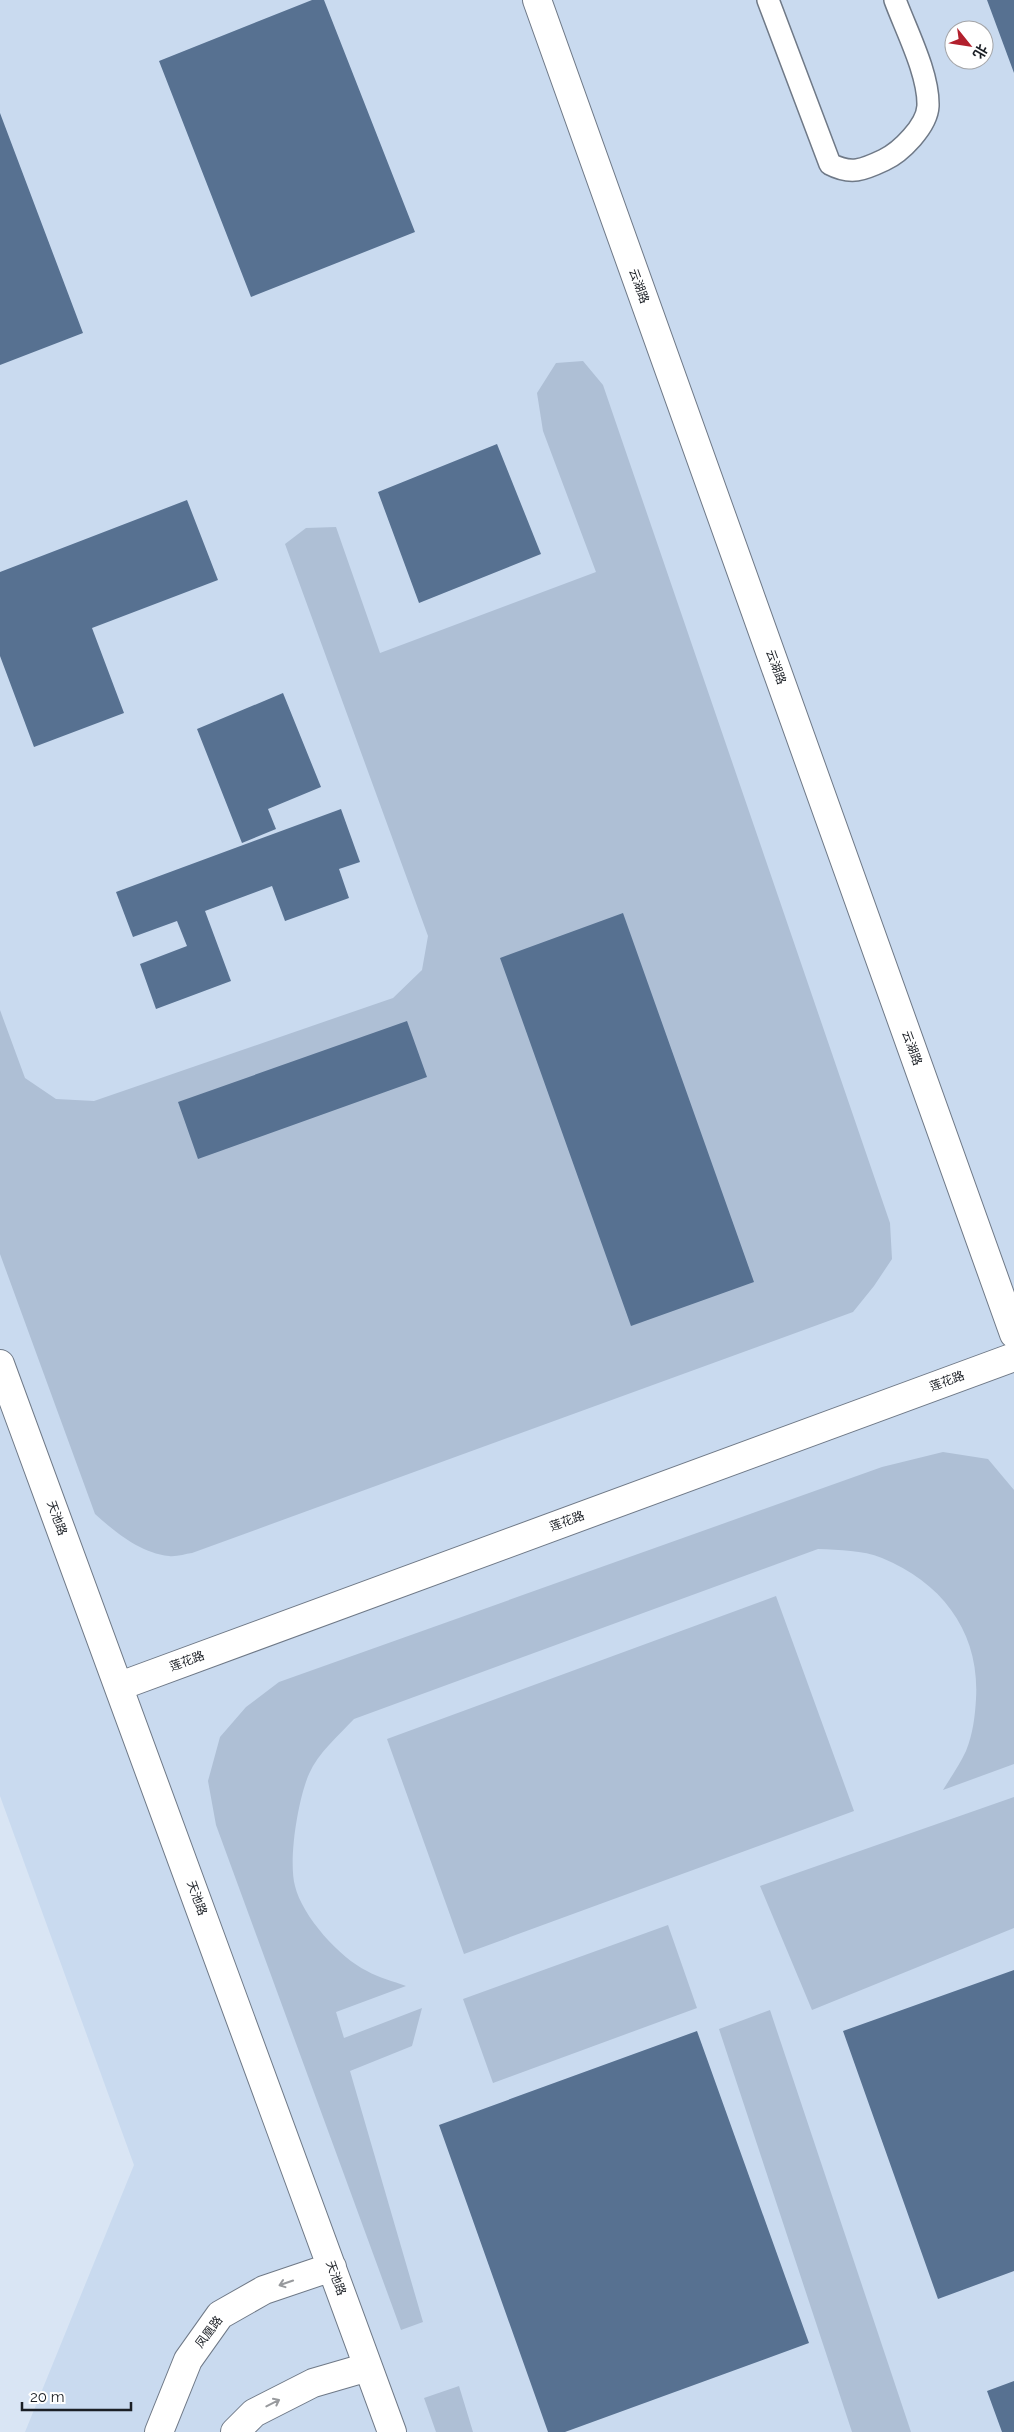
<svg xmlns="http://www.w3.org/2000/svg" width="1014" height="2432" viewBox="0 0 1014 2432" font-family="Raleway,'Noto Sans SC',sans-serif">
<style>
.built{fill:#c9daef;fill-rule:evenodd}
.green{fill:#aebfd5}
.building{fill:#577191}
.lines{fill:none;stroke-linecap:round;stroke-linejoin:round}
.service-casing{stroke:#6f7987;stroke-width:24}
.minor-casing{stroke:#6f7987;stroke-width:30}
.service{stroke:#fff;stroke-width:21}
.minor{stroke:#fff;stroke-width:28}
.oneway{stroke:#989a9d}
.labels{text-anchor:middle;dominant-baseline:central;stroke-width:5;stroke-linejoin:round;paint-order:stroke}
.street-label{font-size:12px;fill:#1b1f25;stroke:#fff}
</style>
<rect width="100%" height="100%" fill="#d9e5f4"/>
<path class="built" d="M0,0H1014V2432H25L134,2165L0,1796ZM954,30H984V60H954Z"/>
<path class="green" d="M583,361L603,385L890,1223L892,1259L874,1286L853,1312L192,1553C185,1554 176,1557 169,1556C140,1553 115,1532 95,1514L0,1254V1010L25,1078L56,1099L94,1101L393,998L422,970L428,936L285,544L306,528L336,527L380,653L596,572L543,431L537,393L556,363Z
M943,1452L988,1459L1014,1490V1764L943,1790C951,1777 960,1764 966,1751C973,1734 975,1716 976,1699C980,1633 943,1583 882,1558C862,1550 840,1550 818,1549L354,1719C339,1735 318,1753 309,1774C298,1799 288,1860 295,1886C302,1916 340,1958 367,1971C379,1978 393,1981 406,1986L336,2012L344,2038L422,2008L412,2046L350,2071L423,2322L401,2330L216,1825L208,1781L220,1737L246,1707L279,1682L882,1467Z
M776,1596L854,1811L464,1954L387,1739Z
M1014,1797V1928L812,2010L760,1886Z
M668,1925L697,2008L493,2083L463,1999Z
M770,2010L911,2432H852L719,2029Z
M459,2386L473,2432H436L424,2398Z"/>
<path class="building" d="M312,0H324L415,232L251,297L159,61Z
M987,0H1014V73Z
M0,113L83,333L0,365Z
M497,444L541,554L419,603L378,492Z
M187,500L218,580L92,628L124,713L34,747L0,656V572Z
M283,693L321,787L268,809L276,829L242,843L197,729Z
M341,809L360,862L339,869L349,898L285,921L272,886L205,911L231,981L156,1009L140,964L187,946L177,921L133,937L116,892Z
M623,913L754,1282L631,1326L500,958Z
M407,1021L427,1077L198,1159L178,1102Z
M1014,1970V2271L938,2299L843,2031Z
M697,2031L809,2343L565,2432H548L439,2125Z
M1014,2381V2432H1002L987,2391Z"/>
<g class="lines">
<defs>
<path id="service" d="M768,0L830,164C851,175 863,170 884,160C901,152 927,126 928,106C929,74 906,30 895,0"/>
<path id="minor" d="M537,0L1014,1334
M0,1364L392,2432
M120,1686L1014,1357
M159,2432L188,2360L220,2315L264,2290L332,2267
M235,2432L254,2413L313,2383L368,2367"/>
</defs>
<use href="#service" class="service-casing"/>
<use href="#minor" class="minor-casing"/>
<use href="#service" class="service"/>
<use href="#minor" class="minor"/>
</g>
<defs><path id="oneway-shaft" d="M-6 0H5M1.5-3L5.5 0L1.5 3" fill="none" stroke-width="1.6" stroke-linecap="round" stroke-linejoin="round" transform="scale(1.25)"/></defs>
<g class="oneway">
<use href="#oneway-shaft" transform="translate(286 2283) rotate(161)"/>
<use href="#oneway-shaft" transform="translate(273 2403) rotate(-27)"/>
</g>
<g class="labels">
<g class="street-label">
<text transform="translate(639 286) rotate(70)">云湖路</text>
<text transform="translate(776 667) rotate(70)">云湖路</text>
<text transform="translate(912 1048) rotate(70)">云湖路</text>
<text transform="translate(947 1381) rotate(-20)">莲花路</text>
<text transform="translate(57 1518) rotate(70)">天池路</text>
<text transform="translate(567 1521) rotate(-20)">莲花路</text>
<text transform="translate(187 1661) rotate(-20)">莲花路</text>
<text transform="translate(197 1898) rotate(70)">天池路</text>
<text transform="translate(336 2278) rotate(70)">天池路</text>
<text transform="translate(209 2332) rotate(-53)">凤凰路</text>
</g>
</g>
<g transform="translate(969 45) rotate(120)"><circle r="24" fill="#ffffff" stroke="#a4a5a8"/>
<path d="M0-4L9 19L0 12L-9 19Z" fill="#b2202d"/>
<text y="-8" font-size="14" font-weight="bold" text-anchor="middle" fill="#1b1f25">北</text>
</g>
<path d="M22 2402v8h109v-8" fill="none" stroke="#1b1f25" stroke-width="2.5"/>
<text x="30" y="2402" font-size="15" fill="#1b1f25" stroke="#ffffff" stroke-width="4" paint-order="stroke">20 m</text>
</svg>
